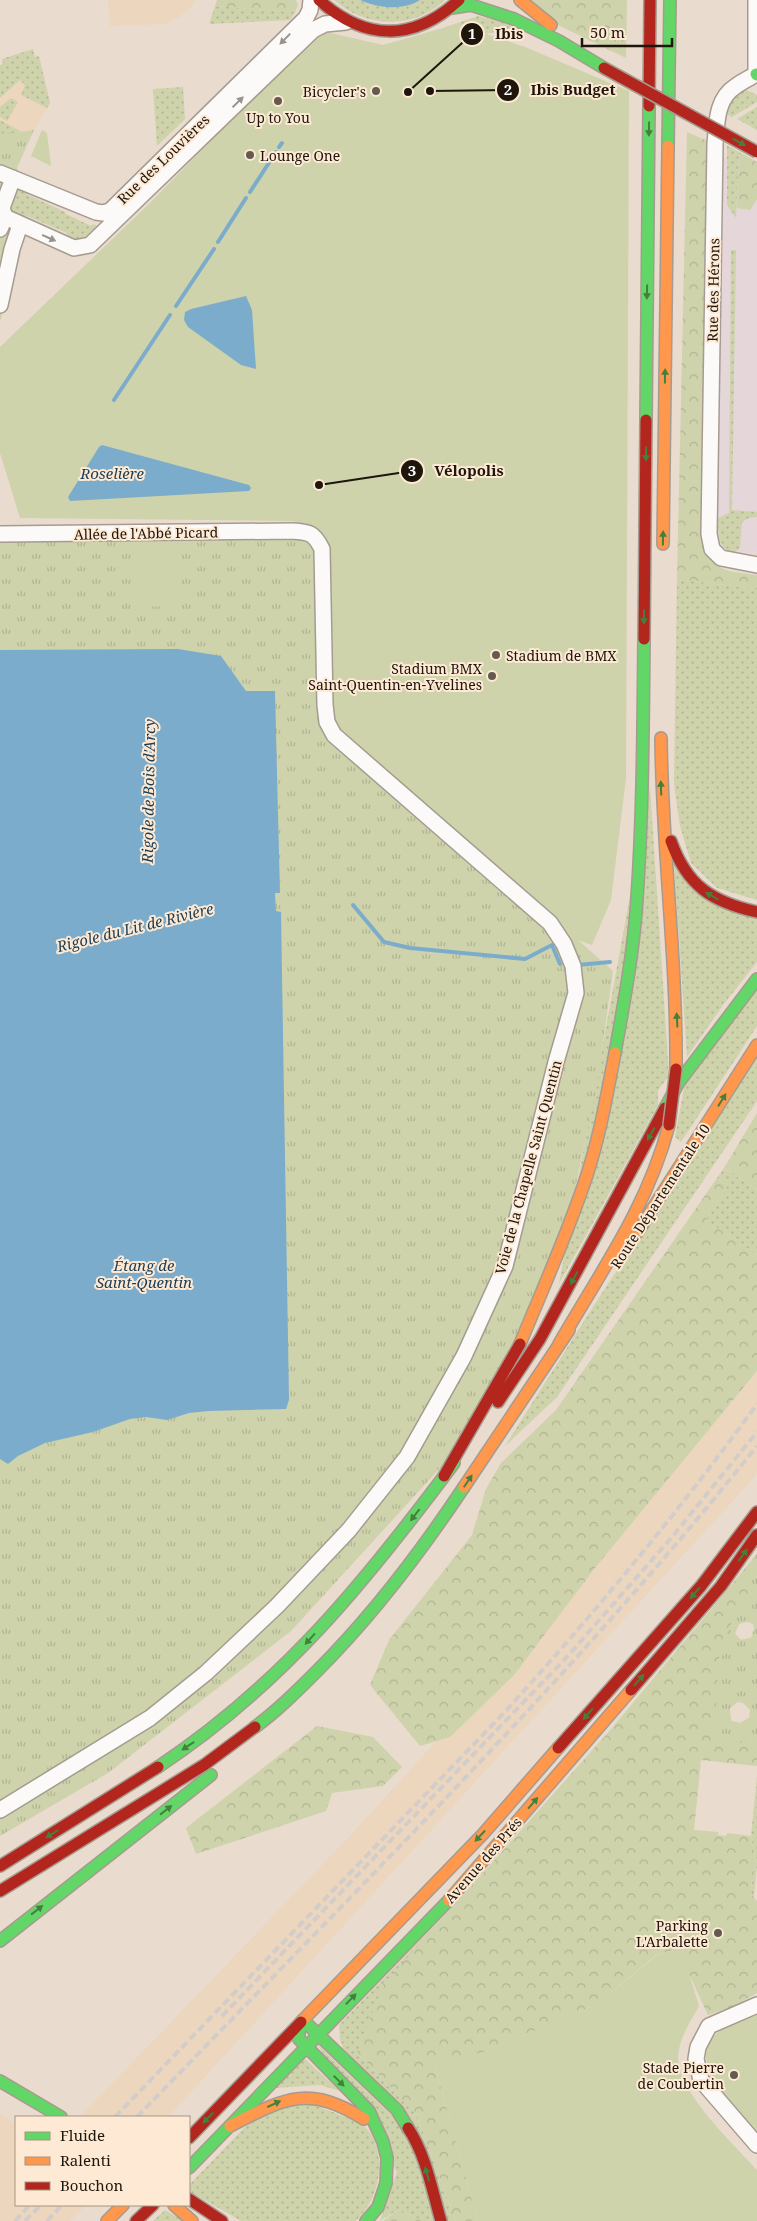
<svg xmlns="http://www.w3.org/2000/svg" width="757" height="2221" viewBox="0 0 757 2221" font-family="'Noto Serif',serif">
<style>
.commercial{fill:#e4d6d9}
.built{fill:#edd6be}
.grass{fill:url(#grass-dots)}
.forest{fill:url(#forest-crowns)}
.park{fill:url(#park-tufts);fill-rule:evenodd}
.garden{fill:#ced3ab}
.water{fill:#7caccc}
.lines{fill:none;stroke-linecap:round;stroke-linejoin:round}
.stream{stroke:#7caccc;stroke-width:4}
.street-casing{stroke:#a69b90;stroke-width:18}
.fast-casing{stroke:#a69b90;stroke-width:14}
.slow-casing{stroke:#a69b90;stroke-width:14}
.jam-casing{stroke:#a69b90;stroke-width:14}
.street{stroke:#fcfaf8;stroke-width:15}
.fast{stroke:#63d668;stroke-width:11}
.slow{stroke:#ff974d;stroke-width:11}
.jam{stroke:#b3261e;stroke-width:11}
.rail{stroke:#d2cdca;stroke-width:4;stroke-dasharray:8 4;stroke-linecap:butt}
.jam-bridge-casing{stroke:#a69b90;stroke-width:14;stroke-linecap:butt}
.jam-bridge{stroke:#b3261e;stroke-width:11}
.oneway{fill:#98938d}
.oneway2{fill:#447f3e}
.poi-dot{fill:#655a4f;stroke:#feead4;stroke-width:2}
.labels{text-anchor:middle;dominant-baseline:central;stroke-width:4;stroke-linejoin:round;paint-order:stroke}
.poi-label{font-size:14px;fill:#1e150b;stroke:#feead4;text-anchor:end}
.street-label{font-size:14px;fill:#1e150b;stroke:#feead4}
.water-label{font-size:15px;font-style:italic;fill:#1b3c52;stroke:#feead4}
.leader{fill:none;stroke:#1e150b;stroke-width:2}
.callout-dot{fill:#1e150b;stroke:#feead4;stroke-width:2}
.mark-label{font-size:15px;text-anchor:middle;font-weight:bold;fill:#fff}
.callout-label{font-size:15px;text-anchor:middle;font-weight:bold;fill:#1e150b;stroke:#feead4;stroke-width:4;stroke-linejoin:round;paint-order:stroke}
</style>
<defs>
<pattern id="grass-dots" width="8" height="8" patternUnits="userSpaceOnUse" patternTransform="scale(1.25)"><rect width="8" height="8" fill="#ced3ab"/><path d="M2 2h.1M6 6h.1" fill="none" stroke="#b0b492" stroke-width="1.8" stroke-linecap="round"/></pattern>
<pattern id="forest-crowns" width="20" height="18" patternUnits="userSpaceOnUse" patternTransform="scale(1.25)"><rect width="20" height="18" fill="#ced3ab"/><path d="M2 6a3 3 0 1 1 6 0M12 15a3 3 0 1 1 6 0" fill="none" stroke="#b0b492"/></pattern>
<pattern id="park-tufts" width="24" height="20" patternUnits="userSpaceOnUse" patternTransform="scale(1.25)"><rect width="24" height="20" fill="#ced3ab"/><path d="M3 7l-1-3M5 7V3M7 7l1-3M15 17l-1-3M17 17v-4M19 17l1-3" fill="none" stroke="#b0b492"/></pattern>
</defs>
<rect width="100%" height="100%" fill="#e9dbcd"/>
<path class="commercial" d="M687,137L757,175V554L689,543Z"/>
<path class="built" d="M108,0H196L189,9L178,18L164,24L110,26Z
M39,56L50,103L34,130L5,134L0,132V68Z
M757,1371V1473L751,1481L168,2117H80L348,1838L595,1568Z
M0,2113L16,2125V2205H86L70,2221H0Z"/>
<path class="grass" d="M334,0H360L371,5L416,2L420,0H445C414,30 365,28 334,0Z
M215,6L295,12L290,20L209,24Z
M478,16L519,26L444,44L441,32L443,28Z
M33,49L35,57L39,56L50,103L47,108L21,95L25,85L20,80L0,98V65L3,64L2,59Z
M183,87L185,119L157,146L153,89Z
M746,90L757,95V102L732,117L724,113L738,93Z
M11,98L18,102L7,121L0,117V107Z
M757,107V130L737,119Z
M0,120L22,132L0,156Z
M727,145L739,152L736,218L727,205Z
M21,188L28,189L26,194L65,212L66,214L91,226L93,224L102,228C89,237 82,243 66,238L67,233L27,216L21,219L13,215L10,207L13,195Z
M731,250H736L732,510L757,512V517L749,518L742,522L740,548L734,553C717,549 718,532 718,518L729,513Z
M677,579L757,589V900L717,888L691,863L680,826L674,784Z
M650,787L669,1076L658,1090V1105L559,1284Z
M674,865L757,919V962L723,1005L687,1057Z
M757,990V1026L681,1142L675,1137L685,1083Z
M757,1056V1101L557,1397L505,1446L591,1310Z
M724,1168L757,1190V1255L706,1220L728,1185L717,1178Z
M757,1776V1867L754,1897L750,1893L756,1863L751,1836Z
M458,1901L357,2052L416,2114L456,2221H447L426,2148L343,2048L340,2039L339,2025Z
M317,2044L404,2127L439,2221H422L399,2209L380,2221L397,2172Z
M304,2058L340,2091L320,2085L274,2088Z
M302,2101C314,2105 357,2120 364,2126C385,2145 382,2184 368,2206C365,2211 360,2216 356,2221H241L189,2191V2185L250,2122Z
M165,2210L184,2221H153Z"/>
<path class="forest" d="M217,0H296L298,5L295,12L215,6Z
M524,0H627L626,58L556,24Z
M687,132L708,141L703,537C715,574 722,570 757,575V589L677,579Z
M739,152L757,162V199L750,210L737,208Z
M757,1113V1190L724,1168Z
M717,1178L728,1185L706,1220L757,1255V1371L595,1568L514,1675L450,1737L420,1746L370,1685L389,1640L472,1535L486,1489L501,1463L556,1410Z
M757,1554L753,1623L750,1621L739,1624L735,1634L741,1640L751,1638L728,1699L731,1721L740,1723L749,1718L757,1721V1766L701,1760L694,1830L718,1832V1835L726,1836L727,1833L751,1836L756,1863L750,1893L757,1901V1993L734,2006L708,2015L688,1972L681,1948L656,1955L597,2004L486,2052L434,2063L478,2221H456L416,2114L357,2052L383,1985L612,1728Z
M317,1726L373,1737L402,1767L383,1786L332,1793L326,1811L196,1854L186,1828Z
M399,2209L422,2221H383Z"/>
<path class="park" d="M34,130L17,168L21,188C0,204 17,229 19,250C20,262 4,308 0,322V132L5,134Z
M0,529L317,533L551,916L613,971L597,1085L561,1255L484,1420L291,1631L108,1773L0,1836Z
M757,1554V1739L750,1743L714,1741L720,1645L751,1587L739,1576ZM745,1621L753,1624L754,1629L751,1638L741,1640L735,1634C736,1627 738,1624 745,1621ZM738,1702L743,1703L750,1710L749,1718L740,1723L731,1721L730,1708Z"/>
<path class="garden" d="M457,24L525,47L629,91L626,778L611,900L592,945L554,932L342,738L333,722L332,705L326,549L317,528L292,521L20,518L0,453V347L151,202L294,55L316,35L326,32L383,45Z
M42,130L47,133L51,166L31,156Z
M180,540L181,606L135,607V541Z
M681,1948L699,2006C690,2022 678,2040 678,2059C680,2095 733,2143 757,2170V2221H478L434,2063L486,2052L597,2004L657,1955Z
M757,2015V2131C738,2109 685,2064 715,2035C727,2024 743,2021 757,2015Z"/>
<path class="water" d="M360,0H420C403,11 377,8 360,0Z
M246,296L252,310L256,369L241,365L188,327L184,320L185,312L191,309Z
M102,445L249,485L251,488L249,491L70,501L68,497L99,447Z
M178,649L221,656L246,691H275L280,893H275L276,911L281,912L289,1400L286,1409L209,1411L189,1413L167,1420L146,1417L130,1419L93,1432L45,1443L18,1456L8,1464L0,1459V650Z"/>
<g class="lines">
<path class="stream" d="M279,147L282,143
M250,192L276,152
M218,242L246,198
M176,306L214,249
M114,400L170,315
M353,905L384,942L410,948L525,959L552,945L560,964
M578,965L610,962"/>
<defs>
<path id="street" d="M756,0V74
M757,73C750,78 743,81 736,86C716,99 717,122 715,144L709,534L712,549L721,558L757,565
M0,173L96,212L103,213L110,211L306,18L310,10L311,0
M5,217L74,248L90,245L313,30L325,24L346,22
M0,229L5,217L2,208L13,178
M0,305L12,249L20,225
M0,534L292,531C310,532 314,533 322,549L325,705L327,722L334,735L550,923L564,944L573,966L576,993L556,1062L505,1266L464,1356L407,1457L349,1530L277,1606L206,1673L150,1718L0,1810
M757,2005L709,2026L698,2047L696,2059L701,2080L757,2145"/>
<path id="fast" d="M452,8L471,5L514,19L559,41L604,68
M756,74L757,75
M668,146L670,0
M646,420L649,106
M615,1053C624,1002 634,950 637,898C643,812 643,725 644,639
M665,1108L679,1082L757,979
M255,1727C277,1711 297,1691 317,1671C373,1615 420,1553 464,1487
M158,1767C282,1685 366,1581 454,1463
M0,1941L211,1775
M0,2081L61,2117
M189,2168L449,1900
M366,2221L378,2207L386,2183L387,2158L383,2142L369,2111L299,2039V2031L303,2020L397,2110L408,2128"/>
<path id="slow" d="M520,0L551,25
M663,544L668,146
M661,738C662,849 677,958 676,1069
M637,1233L757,1045
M520,1344C543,1288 568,1233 587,1175C600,1135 607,1094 615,1053
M559,1344C601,1271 647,1208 669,1125
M464,1487L569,1330
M449,1900L631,1690
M301,2022L483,1834L558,1748
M230,2126C285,2098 308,2084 364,2119
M174,2205L192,2221
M107,2221L123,2205"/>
<path id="jam" d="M319,0C365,41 413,42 459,0
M649,106L650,0
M644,639L646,420
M671,841C687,886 712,902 757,912
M498,1402L540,1339L665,1108
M444,1476L520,1344
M631,1690L721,1586L757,1535
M558,1748L701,1586L757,1512
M0,1866L158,1767
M0,1891L204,1765L255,1727
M408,2128C426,2155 432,2190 441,2221
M189,2138L301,2022
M189,2199L222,2221
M136,2221L153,2205"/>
</defs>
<use href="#street" class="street-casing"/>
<use href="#fast" class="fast-casing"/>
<use href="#slow" class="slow-casing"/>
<use href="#jam" class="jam-casing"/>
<use href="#street" class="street"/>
<use href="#fast" class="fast"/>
<use href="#slow" class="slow"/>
<use href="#jam" class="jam"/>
<path class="rail" d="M222,2016L566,1658L672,1537L757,1432
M115,2117L502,1715C593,1615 678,1513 757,1404
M137,2117C348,1898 567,1684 757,1446
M15,2221L30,2205
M25,2221L41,2205
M47,2221L62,2205"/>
<defs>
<path id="jam-bridge" d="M604,68L757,152
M669,1125L676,1069"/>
</defs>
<use href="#jam-bridge" class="jam-bridge-casing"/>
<use href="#jam-bridge" class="jam-bridge"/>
</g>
<defs><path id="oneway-solid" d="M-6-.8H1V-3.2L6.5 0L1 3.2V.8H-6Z" transform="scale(1.25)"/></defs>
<g class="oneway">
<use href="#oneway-solid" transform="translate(285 39) rotate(134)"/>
<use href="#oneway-solid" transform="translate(238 102) rotate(-44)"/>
<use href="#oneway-solid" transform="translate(49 238) rotate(24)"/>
</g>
<g class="oneway2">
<use href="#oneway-solid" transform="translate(649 129) rotate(91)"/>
<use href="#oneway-solid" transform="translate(739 142) rotate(29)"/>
<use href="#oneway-solid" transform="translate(647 292) rotate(91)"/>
<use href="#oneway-solid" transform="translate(665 376) rotate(-89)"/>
<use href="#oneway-solid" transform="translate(646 454) rotate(91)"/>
<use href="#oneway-solid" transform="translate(663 538) rotate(-89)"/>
<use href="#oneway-solid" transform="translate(644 617) rotate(91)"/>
<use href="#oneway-solid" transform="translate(661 788) rotate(-92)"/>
<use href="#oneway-solid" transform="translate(712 896) rotate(-150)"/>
<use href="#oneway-solid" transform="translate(677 1020) rotate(-93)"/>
<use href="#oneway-solid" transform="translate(722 1100) rotate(-58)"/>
<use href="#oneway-solid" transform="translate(651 1134) rotate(119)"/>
<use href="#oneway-solid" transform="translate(574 1278) rotate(118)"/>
<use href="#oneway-solid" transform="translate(468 1481) rotate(-56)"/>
<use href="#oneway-solid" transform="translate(415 1515) rotate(128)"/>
<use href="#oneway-solid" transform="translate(743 1555) rotate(-54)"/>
<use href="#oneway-solid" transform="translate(695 1593) rotate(131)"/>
<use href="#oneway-solid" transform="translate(310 1639) rotate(132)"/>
<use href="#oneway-solid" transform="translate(639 1680) rotate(-49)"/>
<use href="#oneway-solid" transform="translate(588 1714) rotate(131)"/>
<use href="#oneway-solid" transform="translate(188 1746) rotate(146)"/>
<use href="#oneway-solid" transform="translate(533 1803) rotate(-49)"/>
<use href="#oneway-solid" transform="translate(166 1810) rotate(-38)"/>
<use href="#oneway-solid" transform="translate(52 1834) rotate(148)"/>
<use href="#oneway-solid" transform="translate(480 1836) rotate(133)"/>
<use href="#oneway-solid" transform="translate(37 1910) rotate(-38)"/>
<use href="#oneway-solid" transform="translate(351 1999) rotate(-46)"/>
<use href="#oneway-solid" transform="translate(339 2081) rotate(45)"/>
<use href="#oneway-solid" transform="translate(274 2104) rotate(-25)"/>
<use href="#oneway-solid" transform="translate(208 2118) rotate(134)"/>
<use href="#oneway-solid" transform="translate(427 2174) rotate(-106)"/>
</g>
<g class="poi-dot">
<circle cx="376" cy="91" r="5"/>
<circle cx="278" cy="101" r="5"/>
<circle cx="250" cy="155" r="5"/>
<circle cx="496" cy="655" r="5"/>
<circle cx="492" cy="676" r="5"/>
<circle cx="718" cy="1933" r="5"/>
<circle cx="734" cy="2075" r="5"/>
</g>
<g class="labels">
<g class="poi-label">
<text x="366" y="91">Bicycler's</text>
<text x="278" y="117" text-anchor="middle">Up to You</text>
<text x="260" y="155" text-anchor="start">Lounge One</text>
<text x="506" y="655" text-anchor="start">Stadium de BMX</text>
<text x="482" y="668">Stadium BMX<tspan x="482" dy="16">Saint-Quentin-en-Yvelines</tspan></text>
<text x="708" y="1925">Parking<tspan x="708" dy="16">L'Arbalette</tspan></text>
<text x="724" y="2067">Stade Pierre<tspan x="724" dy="16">de Coubertin</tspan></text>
</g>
<g class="street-label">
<text transform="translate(163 159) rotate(-44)">Rue des Louvières</text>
<text transform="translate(713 290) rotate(-89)">Rue des Hérons</text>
<text transform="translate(146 533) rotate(-1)">Allée de l'Abbé Picard</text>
<text transform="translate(528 1167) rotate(-75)">Voie de la Chapelle Saint Quentin</text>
<text transform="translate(660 1196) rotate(-57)">Route Départementale 10</text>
<text transform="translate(483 1860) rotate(-49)">Avenue des Prés</text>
</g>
<g class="water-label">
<text x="112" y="473">Roselière</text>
<text transform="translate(148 791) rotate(-89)">Rigole de Bois d'Arcy</text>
<text transform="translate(135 927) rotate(-14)">Rigole du Lit de Rivière</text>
<text x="144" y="1265">Étang de<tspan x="144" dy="17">Saint-Quentin</tspan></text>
</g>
</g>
<path class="leader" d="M408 92L472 34M430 91L508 90M319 485L412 471"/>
<g class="callout-dot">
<circle cx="408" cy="92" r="5"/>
<circle cx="430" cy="91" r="5"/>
<circle cx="319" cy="485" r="5"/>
<circle cx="472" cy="34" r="12"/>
<circle cx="508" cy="90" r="12"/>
<circle cx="412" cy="471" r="12"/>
</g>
<g class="mark-label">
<text x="472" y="39">1</text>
<text x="508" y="95">2</text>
<text x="412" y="476">3</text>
</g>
<g class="callout-label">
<text x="509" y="39">Ibis</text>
<text x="573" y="95">Ibis Budget</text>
<text x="469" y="476">Vélopolis</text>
</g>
<rect x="15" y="2116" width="175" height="90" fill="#feead4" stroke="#a49584"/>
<rect x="25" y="2132" width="25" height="8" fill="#63d668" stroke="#a49584"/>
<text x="60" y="2141" font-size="15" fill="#1e150b">Fluide</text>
<rect x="25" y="2157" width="25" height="8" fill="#ff974d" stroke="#a49584"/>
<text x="60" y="2166" font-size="15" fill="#1e150b">Ralenti</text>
<rect x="25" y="2182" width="25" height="8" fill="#b3261e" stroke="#a49584"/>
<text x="60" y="2191" font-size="15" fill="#1e150b">Bouchon</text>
<path d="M582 38v8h90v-8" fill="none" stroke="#1e150b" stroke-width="2.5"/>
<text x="590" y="38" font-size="15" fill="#1e150b" stroke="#feead4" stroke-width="4" paint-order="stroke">50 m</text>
</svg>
